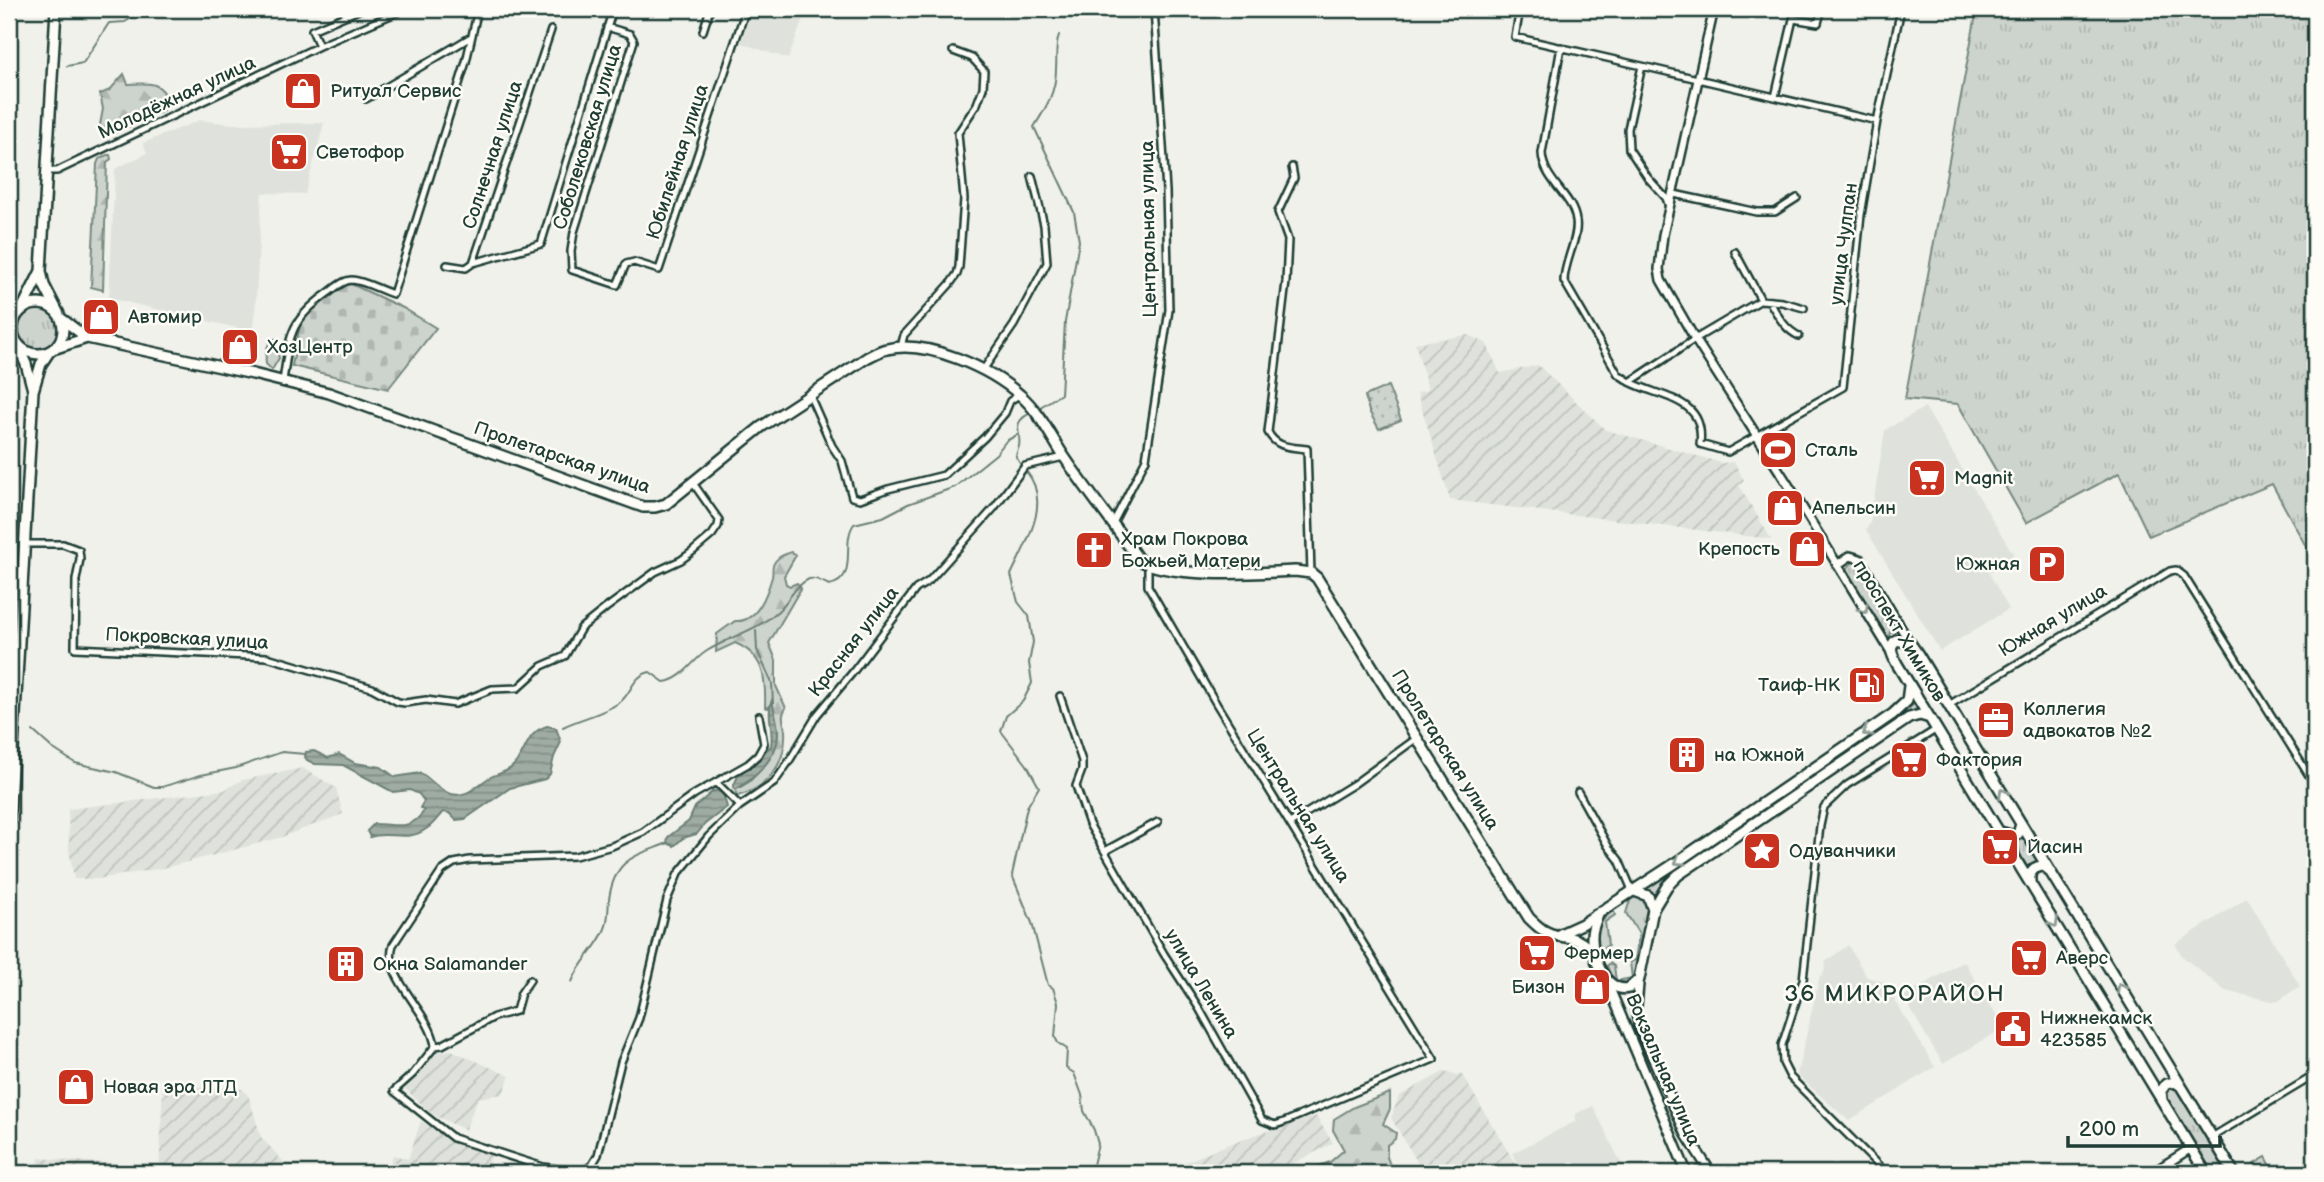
<svg xmlns="http://www.w3.org/2000/svg" width="2324" height="1182" viewBox="0 0 2324 1182" font-family="'Balsamiq Sans',sans-serif">
<style>
.built{fill:#dfe2dc}
.industrial{fill:url(#industrial-furrows)}
.grass{fill:url(#grass-tufts);stroke:#768880;stroke-width:2}
.forest{fill:url(#forest-firs);stroke:#768880;stroke-width:2}
.cemetery{fill:url(#cemetery-stones);stroke:#768880;stroke-width:2}
.park{fill:url(#park-dots);stroke:#768880;stroke-width:2}
.garden{fill:#cdd3cd;stroke:#768880;stroke-width:2}
.water{fill:url(#water-rules);stroke:#6c8077;stroke-width:2}
.lines{fill:none;stroke-linecap:round;stroke-linejoin:round}
.stream{stroke:#6c8077;stroke-width:2}
.minor-casing{stroke:#1f3d34;stroke-width:10}
.tertiary-casing{stroke:#1f3d34;stroke-width:12}
.secondary-casing{stroke:#1f3d34;stroke-width:13}
.primary-casing{stroke:#1f3d34;stroke-width:14}
.minor{stroke:#fdfcf7;stroke-width:5}
.tertiary{stroke:#fdfcf7;stroke-width:7}
.secondary{stroke:#fdfcf7;stroke-width:8}
.primary{stroke:#fdfcf7;stroke-width:9}
.oneway{stroke:#8e9c96}
.labels{text-anchor:middle;dominant-baseline:central;stroke-width:5;stroke-linejoin:round;paint-order:stroke}
.poi-label{font-size:19px;fill:#1f3d34;stroke:#fdfcf7;text-anchor:start}
.street-label{font-size:19px;fill:#1f3d34;stroke:#fdfcf7}
.quarter-label{font-size:23px;letter-spacing:2px;fill:#1f3d34;stroke:#fdfcf7}
</style>
<defs>
<pattern id="industrial-furrows" width="10" height="10" patternUnits="userSpaceOnUse" patternTransform="scale(1.75)"><rect width="10" height="10" fill="#dfe2dc"/><path d="M-1 1l2-2M0 10L10 0M9 11l2-2" fill="none" stroke="#bfc3bd"/></pattern>
<pattern id="grass-tufts" width="24" height="20" patternUnits="userSpaceOnUse" patternTransform="scale(1.75)"><rect width="24" height="20" fill="#cdd3cd"/><path d="M3 7l-1-3M5 7V3M7 7l1-3M15 17l-1-3M17 17v-4M19 17l1-3" fill="none" stroke="#b0b6b1"/></pattern>
<pattern id="forest-firs" width="22" height="20" patternUnits="userSpaceOnUse" patternTransform="scale(1.75)"><rect width="22" height="20" fill="#cdd3cd"/><path d="M5 1l3.5 6h-7zM16 11l3.5 6h-7z" fill="#b0b6b1"/></pattern>
<pattern id="cemetery-stones" width="16" height="16" patternUnits="userSpaceOnUse" patternTransform="scale(1.75)"><rect width="16" height="16" fill="#cdd3cd"/><path d="M2 7V4a2 2 0 0 1 4 0v3zM10 15v-3a2 2 0 0 1 4 0v3z" fill="#b0b6b1"/></pattern>
<pattern id="park-dots" width="8" height="8" patternUnits="userSpaceOnUse" patternTransform="scale(1.75)"><rect width="8" height="8" fill="#cdd3cd"/><path d="M2 2h.1M6 6h.1" fill="none" stroke="#b0b6b1" stroke-width="1.8" stroke-linecap="round"/></pattern>
<pattern id="water-rules" width="6" height="5" patternUnits="userSpaceOnUse" patternTransform="scale(1.75)"><rect width="6" height="5" fill="#9faca4"/><path d="M0 2.5h6" fill="none" stroke="#818d86"/></pattern>
</defs>
<rect width="100%" height="100%" fill="#f0f1eb"/>
<filter id="ink" filterUnits="userSpaceOnUse"><feTurbulence type="fractalNoise" baseFrequency=".0143" numOctaves="2"/><feDisplacementMap in="SourceGraphic" scale="14" xChannelSelector="R" yChannelSelector="G"/><feConvolveMatrix kernelMatrix="1 2 1 2 8 2 1 2 1" color-interpolation-filters="sRGB"/></filter>
<g filter="url(#ink)">
<path class="built" d="M751,9H807L788,59L741,43Z
M200,120L233,124L324,123L305,194L262,193L254,332L109,298L115,169L147,153L143,143Z
M1925,407L2015,557L1989,573L2009,609L1940,651L1866,530L1870,523L1885,430Z
M2247,898L2300,986L2277,1002L2225,991L2182,956L2175,944Z
M1848,945L1867,977L1884,982L1935,1067L1849,1121L1797,1075L1820,975L1822,976L1826,966L1825,962Z
M1964,961L2004,1028L1943,1064L1903,997Z
M1593,1106L1626,1173H1523L1512,1153L1576,1121L1575,1114Z"/>
<path class="industrial" d="M1468,335L1486,343L1500,373L1538,365L1606,430L1722,463L1734,462L1744,480L1739,485L1771,539L1450,500L1417,393L1428,390L1415,343Z
M303,768L336,788L343,814L279,838L164,868L97,879H74L69,850L68,809L224,790L242,780Z
M451,1050L510,1076L503,1094L478,1098L465,1130L432,1114L403,1087L419,1073L434,1052Z
M1445,1071L1457,1075L1461,1073L1521,1173H1424L1391,1118L1399,1096Z
M163,1085L243,1089L249,1097L261,1137L284,1162L282,1173H159Z
M1316,1116L1333,1143L1275,1173H1174L1171,1168L1239,1140Z
M421,1121L452,1141L492,1154L486,1173H387L393,1155L408,1159Z
M39,1158L155,1167V1173H38Z"/>
<path class="grass" d="M1977,9H2315V563L2272,484L2149,536L2119,473L2026,523L1958,404L1905,399Z
M17 327a21 21 0 1 1 42 0a21 21 0 1 1-42 0Z
M273,339H277L276,347L279,358L272,370L266,364C265,355 266,345 273,339Z
M1853,562L1860,563L1900,632H1890L1888,640L1846,569Z
M1916,703L1918,706L1915,711L1788,799L1785,793Z
M1778,797L1782,800L1693,864L1656,900L1643,887Z
M2024,833L2039,864L2028,870L2014,841L2019,840Z
M1637,896L1644,898L1649,905L1635,978L1621,986L1614,983L1607,966L1610,963L1614,966L1616,981L1632,978L1630,962L1635,960L1639,934L1626,913L1630,900Z
M1611,912H1614L1615,915L1605,922L1608,945L1601,950L1596,942L1599,923Z
M2171,1086L2177,1087L2229,1173H2212L2166,1097L2167,1089Z"/>
<path class="forest" d="M124,74L128,84C147,83 161,80 168,101L163,111L107,136L100,125L103,109L100,94L110,90Z
M107,155H110L111,159L107,162L103,290L91,287L97,164L99,159Z
M791,552L796,555L784,576L786,584L790,586L797,583L801,588L769,643L776,660V686L786,708C780,716 784,721 785,730C787,762 769,788 737,796L735,790L749,782L762,768L778,731L772,701L768,708L765,707C766,678 764,655 735,643L716,652L717,634L735,621C757,623 767,594 772,577C773,573 772,569 773,565C776,557 784,555 791,552Z
M1390,1093V1109L1383,1124L1396,1133L1395,1139L1387,1145V1157L1393,1173H1300L1330,1162L1344,1150L1333,1130L1334,1119L1354,1107Z"/>
<path class="cemetery" d="M349,283L403,308L436,328L388,389L292,366L301,319Z"/>
<path class="park" d="M1388,386L1401,420L1379,429L1369,411L1365,396Z"/>
<path class="garden" d="M2266,1157L2275,1173H2259L2254,1164Z"/>
<path class="water" d="M772,700C774,711 778,723 778,733C779,757 753,780 735,790L733,787L738,776L771,746C774,730 766,715 772,700Z
M547,726L556,728L561,742L554,757L550,774L545,779L510,788L465,819L456,820L449,813L443,812C437,818 433,825 426,829C407,843 388,830 370,837L367,831L374,824C395,824 410,832 424,811L420,808L424,801L419,794L410,790L393,792L343,765L315,764L307,760L305,757L306,752L314,751L328,758L339,754L355,763L381,767L395,777L420,773C430,778 439,791 451,794C468,798 477,785 489,778C497,773 507,773 513,766C528,751 525,733 547,726Z
M718,790L723,794L727,807L705,824L697,834L683,838L674,846L667,843L668,837L689,821L695,807L713,791Z"/>
<g class="lines">
<path class="stream" d="M67,66L83,63L109,23L125,22L147,9
M1037,409L1061,394L1065,322L1079,241L1074,212L1034,127C1046,108 1056,92 1056,69C1057,56 1055,47 1059,35
M1021,465L1016,457C1016,453 1018,450 1019,446C1022,430 1009,424 1032,412
M1026,471C1053,503 1025,544 1011,575L1018,602L1029,616L1033,642L1029,663L1032,683L1023,701L1006,716L1001,731L1027,765L1039,787L1027,807L1012,875L1032,923L1048,985L1053,988L1058,1003L1055,1037L1058,1043L1067,1049L1066,1068L1074,1073L1082,1095L1084,1111L1094,1130L1098,1144L1091,1173
M756,630L757,650L772,683L773,704
M563,727C581,718 604,714 620,702C632,693 632,676 650,672L664,682C684,679 692,660 707,651C731,636 758,630 778,611C789,601 795,585 809,579C815,577 823,582 829,585C860,579 840,543 854,524L883,517L908,504L955,487L996,454L1006,441L1017,435
M33,731L52,748L75,763L116,772L154,787H162L201,775L236,768L282,752L305,754
M572,982C579,963 596,949 604,931C609,921 608,910 609,899C615,857 636,856 668,843"/>
<defs>
<path id="minor" d="M1520,9L1515,37L1642,66L1628,129L1629,149L1648,178L1666,198L1669,207
M607,27L630,34L634,41L574,232L571,251L572,270L617,285L626,264L634,262L659,270L746,9
M703,31L710,9
M319,46L312,30L361,9
M1561,47L1542,153C1543,181 1573,195 1576,221C1579,238 1564,262 1564,281L1618,374L1630,382
M1642,66L1877,121
M1775,97L1793,19L1818,23L1822,9
M366,99L471,37
M1292,167L1294,178L1278,212L1288,240L1286,282L1268,432C1276,448 1291,447 1307,449L1311,573
M47,171H57L319,46L405,9
M1674,194L1757,212H1775L1797,198
M1735,252L1761,300
M473,263L551,30
M447,265L466,268L473,263L541,244L613,9
M1769,301C1778,315 1784,329 1799,336
M1804,308L1782,302L1761,300L1695,339L1630,382C1661,398 1706,398 1700,444L1728,452L1843,387L1861,215L1877,121L1901,9
M901,347L904,335L950,284L957,274L959,267L964,199L958,133L977,104L983,88L984,71L972,58L953,51
M983,370L1014,325L1047,263L1044,225L1032,176
M283,381C290,335 289,321 328,293C335,288 343,280 352,280C365,281 380,290 393,294L466,62L478,9
M810,396L832,446L842,461L852,497L860,499L888,489L944,475L985,437L1005,413L1010,401L1020,394
M1113,523L1146,459L1169,310L1166,191L1154,9
M25,544H63L79,550L80,559L76,580L75,648L267,657L372,688L398,702L405,703L426,700L455,704L492,689L518,688L542,666L565,656L581,628L606,608L655,572L681,560L692,552L712,535L718,526L719,520L693,483
M1060,696L1082,761V770L1076,786L1089,824L1164,954L1199,1008L1262,1120L1275,1125L1284,1122L1434,1059L1217,705L1148,586V566
M1949,705L2170,571L2176,570L2184,576L2315,785
M716,782L740,806
M1578,792L1608,846L1619,860L1632,890
M1290,823L1354,784L1417,738
M1105,851L1158,822
M435,1046L442,1045L494,1017L516,1011L521,993L530,980
M2212,1137L2315,1075
M543,1167L453,1138L394,1091L413,1074L435,1046C431,1012 382,978 393,945L442,871L454,863L470,860L575,856L612,846L643,832L695,794L748,764L758,755L764,744L759,716
M540,1173L543,1167L582,1172L592,1165L598,1155L621,1062L639,1018L667,900L678,874L709,836L740,806L774,783L788,763L817,715L853,672L916,589L929,581L994,508L1025,466L1064,457
M1886,1173L1790,1077L1783,1063L1782,1045L1803,980L1820,826L1824,807L1847,785L1937,729"/>
<path id="tertiary" d="M1714,9L1663,235L1659,269L1661,280L1695,339L1794,494L1891,652
M9,316L19,313
M9,332L13,334
M1837,565L1850,556L1860,559L1910,643
M2152,1173L2191,1148"/>
<path id="secondary" d="M1639,979L1636,1012L1639,1026L1686,1134L1711,1173
M1606,980L1687,1173
M1695,1173L1700,1171L1711,1173"/>
<path id="primary" d="M56,9L41,271L44,285L59,314
M13 329a25 25 0 1 1 50 0a25 25 0 1 1-50 0Z
M23,307L41,271
M62,319L87,338L253,374L329,393L643,507H655L666,504L761,427L868,357C874,354 881,350 887,349C927,339 991,369 1020,395C1039,411 1050,435 1063,455C1087,491 1114,524 1138,559C1168,579 1258,573 1295,571L1311,573L1317,578L1529,918C1533,922 1538,927 1543,930C1564,943 1572,929 1594,954
M18,347L26,364L33,390
M56,348L87,338
M9,822L33,391L41,364L49,352
M2000,832L2014,836L2018,834L2021,824
M2030,881C2029,871 2034,866 2044,866L2049,870
M1653,909L1667,886L1678,875L1909,718L1920,715L1930,718
M1598,915C1595,922 1592,928 1592,936C1591,955 1605,994 1629,988L1639,979L1653,909L1648,896L1632,890
M1560,934L1582,924L1671,866L1893,714L1907,701L1909,686
M2162,1100L2161,1091L2166,1084L2175,1082L2181,1086
M2206,1173L1897,664C1892,655 1888,647 1896,640L1910,643L1917,653L2234,1173"/>
</defs>
<use href="#minor" class="minor-casing"/>
<use href="#tertiary" class="tertiary-casing"/>
<use href="#secondary" class="secondary-casing"/>
<use href="#primary" class="primary-casing"/>
<use href="#minor" class="minor"/>
<use href="#tertiary" class="tertiary"/>
<use href="#secondary" class="secondary"/>
<use href="#primary" class="primary"/>
</g>
<defs><path id="oneway-chevron" d="M-2-3.5L2.5 0L-2 3.5" fill="none" stroke-width="1.6" stroke-linecap="round" stroke-linejoin="round" transform="scale(1.75)"/></defs>
<g class="oneway">
<use href="#oneway-chevron" transform="translate(1864 609) rotate(58)"/>
<use href="#oneway-chevron" transform="translate(1867 732) rotate(146)"/>
<use href="#oneway-chevron" transform="translate(2003 793) rotate(-121)"/>
<use href="#oneway-chevron" transform="translate(1679 861) rotate(146)"/>
<use href="#oneway-chevron" transform="translate(2054 923) rotate(59)"/>
<use href="#oneway-chevron" transform="translate(2121 988) rotate(-121)"/>
</g>
</g>
<defs>
<symbol id="shop-square" viewBox="-11 -11 22 22"><rect x="-9" y="-9" width="18" height="18" rx="4" fill="#c8321e" stroke="#fdfcf7"/><path d="M-5-2.5h2.3a2.7 3.5 0 0 1 5.4 0H5L5.5 6h-11ZM-1.5-2.5h3a1.5 2.3 0 0 0-3 0Z" fill="#fff"/></symbol>
<symbol id="supermarket-square" viewBox="-11 -11 22 22"><rect x="-9" y="-9" width="18" height="18" rx="4" fill="#c8321e" stroke="#fdfcf7"/><path d="M-6-5.5h2.5l.6 2H6L4.5 2H-2.5L-4.4-4H-6ZM-1.5 3.2a1.3 1.3 0 1 0 .1 0ZM3 3.2a1.3 1.3 0 1 0 .1 0Z" fill="#fff"/></symbol>
<symbol id="stadium-square" viewBox="-11 -11 22 22"><rect x="-9" y="-9" width="18" height="18" rx="4" fill="#c8321e" stroke="#fdfcf7"/><path d="M0-5a6.5 5 0 1 0 0 10a6.5 5 0 1 0 0-10ZM-3.5-1.8h7v3.6h-7Z" fill="#fff"/></symbol>
<symbol id="church-square" viewBox="-11 -11 22 22"><rect x="-9" y="-9" width="18" height="18" rx="4" fill="#c8321e" stroke="#fdfcf7"/><path d="M-1.2-6h2.4v3.5h3.3v2.4h-3.3V6h-2.4V-.1h-3.3v-2.4h3.3Z" fill="#fff"/></symbol>
<symbol id="parking-square" viewBox="-11 -11 22 22"><rect x="-9" y="-9" width="18" height="18" rx="4" fill="#c8321e" stroke="#fdfcf7"/><path d="M-3.5-5.5H1a3.5 3.5 0 0 1 0 7H-1V5.5H-3.5ZM-1-3.4V-.6H.8a1.4 1.4 0 0 0 0-2.8Z" fill="#fff"/></symbol>
<symbol id="fuel-square" viewBox="-11 -11 22 22"><rect x="-9" y="-9" width="18" height="18" rx="4" fill="#c8321e" stroke="#fdfcf7"/><path d="M-5.5-6h7V0h2V4h1.3V-2.5L3-4.5l.8-.8L6-3V5H2.5V1h-1V6h-7ZM-4.2-4.7v3.2H.2V-4.7Z" fill="#fff"/></symbol>
<symbol id="office-square" viewBox="-11 -11 22 22"><rect x="-9" y="-9" width="18" height="18" rx="4" fill="#c8321e" stroke="#fdfcf7"/><path d="M-6-3h4V-5.5h4V-3h4V5H-6ZM-1-4.5V-3h2v-1.5ZM-6 0V1H6V0Z" fill="#fff"/></symbol>
<symbol id="building-square" viewBox="-11 -11 22 22"><rect x="-9" y="-9" width="18" height="18" rx="4" fill="#c8321e" stroke="#fdfcf7"/><path d="M-4-6H4V6H1V3H-1V6H-4ZM-2.5-4.3h1.7v1.8h-1.7ZM.8-4.3h1.7v1.8H.8ZM-2.5-1h1.7V.8h-1.7ZM.8-1h1.7V.8H.8Z" fill="#fff"/></symbol>
<symbol id="sight-square" viewBox="-11 -11 22 22"><rect x="-9" y="-9" width="18" height="18" rx="4" fill="#c8321e" stroke="#fdfcf7"/><path d="M0-6L1.8-2.2L6-1.7L2.9 1.2L3.7 5.4L0 3.3L-3.7 5.4L-2.9 1.2L-6-1.7L-1.8-2.2Z" fill="#fff"/></symbol>
<symbol id="civic-square" viewBox="-11 -11 22 22"><rect x="-9" y="-9" width="18" height="18" rx="4" fill="#c8321e" stroke="#fdfcf7"/><path d="M-.6-6.5H3V-4.5H.6V-3L4-1V1h2V6H-6V1h2V-1L-.6-3ZM-1.2 2.5V6h2.4V2.5Z" fill="#fff"/></symbol>
</defs>
<g fill-rule="evenodd">
<use href="#shop-square" x="281" y="69" width="44" height="44"/>
<use href="#supermarket-square" x="267" y="130" width="44" height="44"/>
<use href="#shop-square" x="79" y="295" width="44" height="44"/>
<use href="#shop-square" x="218" y="325" width="44" height="44"/>
<use href="#stadium-square" x="1756" y="428" width="44" height="44"/>
<use href="#supermarket-square" x="1905" y="456" width="44" height="44"/>
<use href="#shop-square" x="1763" y="486" width="44" height="44"/>
<use href="#shop-square" x="1785" y="527" width="44" height="44"/>
<use href="#church-square" x="1072" y="528" width="44" height="44"/>
<use href="#parking-square" x="2025" y="542" width="44" height="44"/>
<use href="#fuel-square" x="1845" y="663" width="44" height="44"/>
<use href="#office-square" x="1974" y="698" width="44" height="44"/>
<use href="#building-square" x="1665" y="733" width="44" height="44"/>
<use href="#supermarket-square" x="1887" y="738" width="44" height="44"/>
<use href="#supermarket-square" x="1978" y="825" width="44" height="44"/>
<use href="#sight-square" x="1740" y="829" width="44" height="44"/>
<use href="#supermarket-square" x="1515" y="931" width="44" height="44"/>
<use href="#supermarket-square" x="2007" y="936" width="44" height="44"/>
<use href="#building-square" x="324" y="942" width="44" height="44"/>
<use href="#shop-square" x="1570" y="965" width="44" height="44"/>
<use href="#civic-square" x="1991" y="1007" width="44" height="44"/>
<use href="#shop-square" x="54" y="1065" width="44" height="44"/>
</g>
<g class="labels">
<g class="poi-label">
<text x="330" y="91">Ритуал Сервис</text>
<text x="316" y="152">Светофор</text>
<text x="128" y="317">Автомир</text>
<text x="267" y="347">ХозЦентр</text>
<text x="1805" y="450">Сталь</text>
<text x="1954" y="478">Magnit</text>
<text x="1812" y="508">Апельсин</text>
<text x="1121" y="539">Храм Покрова<tspan x="1121" dy="22">Божьей Матери</tspan></text>
<text x="1780" y="549" text-anchor="end">Крепость</text>
<text x="2020" y="564" text-anchor="end">Южная</text>
<text x="1840" y="685" text-anchor="end">Таиф-НК</text>
<text x="2023" y="709">Коллегия<tspan x="2023" dy="22">адвокатов №2</tspan></text>
<text x="1714" y="755">на Южной</text>
<text x="1936" y="760">Фактория</text>
<text x="2027" y="847">Йасин</text>
<text x="1789" y="851">Одуванчики</text>
<text x="1564" y="953">Фермер</text>
<text x="2056" y="958">Аверс</text>
<text x="373" y="964">Окна Salamander</text>
<text x="1565" y="987" text-anchor="end">Бизон</text>
<text x="2040" y="1018">Нижнекамск<tspan x="2040" dy="22">423585</tspan></text>
<text x="103" y="1087">Новая эра ЛТД</text>
</g>
<g class="street-label">
<text transform="translate(177 98) rotate(-25)">Молодёжная улица</text>
<text transform="translate(588 137) rotate(-73)">Соболековская улица</text>
<text transform="translate(493 155) rotate(-72)">Солнечная улица</text>
<text transform="translate(678 162) rotate(-72)">Юбилейная улица</text>
<text transform="translate(1149 229) rotate(-91)">Центральная улица</text>
<text transform="translate(1844 244) rotate(-83)">улица Чулпан</text>
<text transform="translate(562 458) rotate(19)">Пролетарская улица</text>
<text transform="translate(2053 621) rotate(-31)">Южная улица</text>
<text transform="translate(1899 631) rotate(59)">проспект Химиков</text>
<text transform="translate(187 639) rotate(3)">Покровская улица</text>
<text transform="translate(854 642) rotate(-52)">Красная улица</text>
<text transform="translate(1445 750) rotate(58)">Пролетарская улица</text>
<text transform="translate(1298 806) rotate(58)">Центральная улица</text>
<text transform="translate(1201 984) rotate(59)">улица Ленина</text>
<text transform="translate(1663 1070) rotate(67)">Вокзальная улица</text>
</g>
<g class="quarter-label">
<text x="1895" y="994">36 МИКРОРАЙОН</text>
</g>
</g>
<rect width="2324" height="1182" fill="none" stroke="#fdfcf7" stroke-width="35"/>
<rect x="18" y="18" width="2289" height="1147" fill="none" stroke="#1f3d34" stroke-width="2.5" filter="url(#ink)"/>
<path d="M2068 1136v10h152v-10" fill="none" stroke="#1f3d34" stroke-width="3.5"/>
<text x="2079" y="1136" font-size="21" fill="#1f3d34" stroke="#fdfcf7" stroke-width="5" paint-order="stroke">200 m</text>
</svg>
